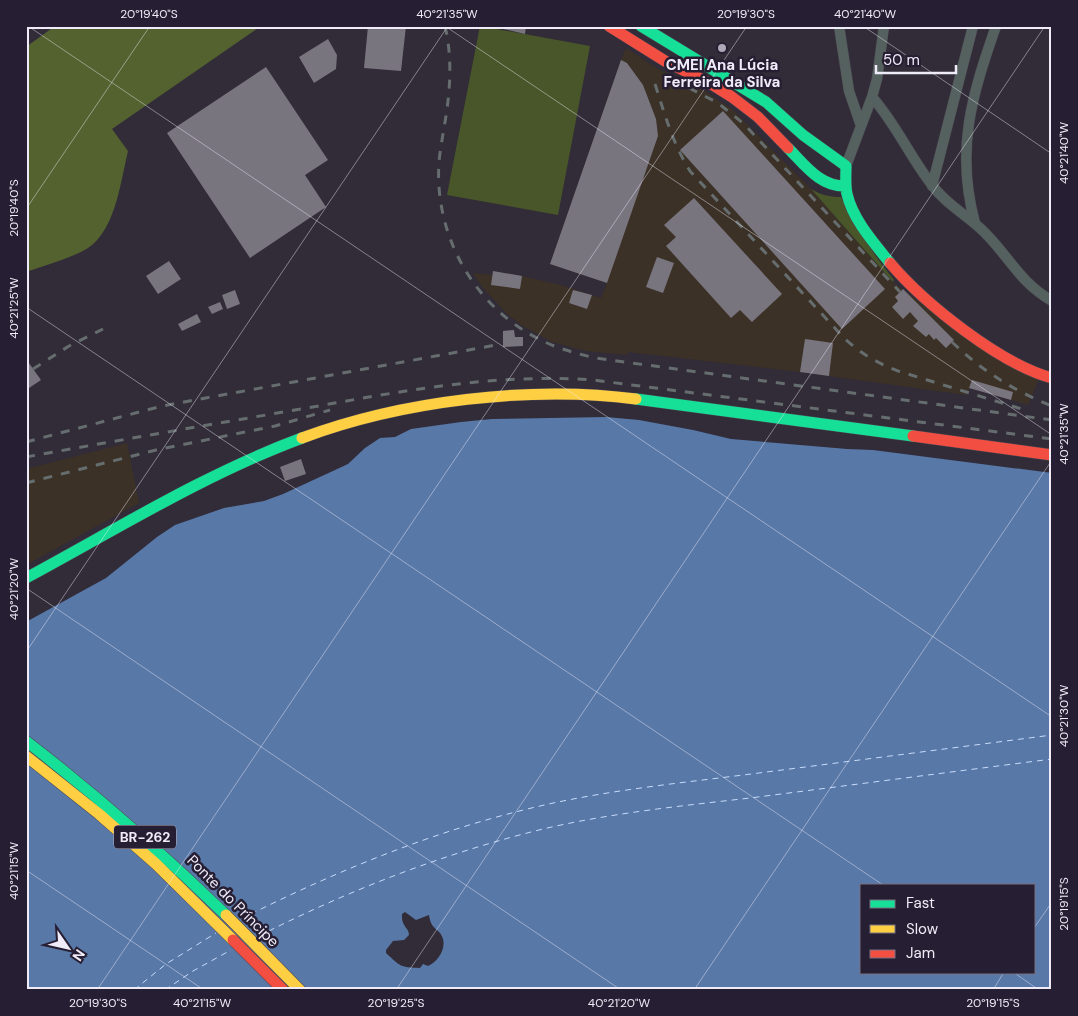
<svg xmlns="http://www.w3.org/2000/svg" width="1078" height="1016" viewBox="0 0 1078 1016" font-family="'DM Sans',sans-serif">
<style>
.industrial{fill:#3b3126}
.green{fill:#495629}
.forest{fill:#54622f}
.water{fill:#5878a8;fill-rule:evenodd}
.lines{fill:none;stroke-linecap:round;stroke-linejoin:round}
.ferry{stroke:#c8dcfb;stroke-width:1;stroke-dasharray:6 5;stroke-linecap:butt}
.building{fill:#79757f}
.street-casing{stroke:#4c4852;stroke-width:11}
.fast-casing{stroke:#4c4852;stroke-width:12}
.slow-casing{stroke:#4c4852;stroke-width:12}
.jam-casing{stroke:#4c4852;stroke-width:12}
.street{stroke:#55615e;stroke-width:10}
.fast{stroke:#16e098;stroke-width:11}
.slow{stroke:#ffcf43;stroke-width:11}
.jam{stroke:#f24e42;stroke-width:11}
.rail{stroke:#666d6e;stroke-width:3;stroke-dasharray:9 9;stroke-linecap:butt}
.ticks{fill:none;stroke:#f0ebf8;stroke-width:1;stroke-opacity:0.45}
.poi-dot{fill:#ada8b5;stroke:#261e32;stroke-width:2}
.labels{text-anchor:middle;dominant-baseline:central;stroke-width:5;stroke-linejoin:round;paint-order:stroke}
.shield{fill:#261e32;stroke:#b3aebd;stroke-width:1}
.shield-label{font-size:14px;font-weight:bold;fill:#f0ebf8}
.poi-label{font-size:15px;font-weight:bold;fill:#f0ebf8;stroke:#261e32}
.street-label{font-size:15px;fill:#f0ebf8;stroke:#261e32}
.neatline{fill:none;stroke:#f0ebf8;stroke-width:2}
.ticks-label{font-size:12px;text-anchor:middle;fill:#f0ebf8}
</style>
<rect width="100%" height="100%" fill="#312c38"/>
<path class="industrial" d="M626,48L658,69L701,89L732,109L811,189L893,282L933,312L1039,379L1028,405L970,388L966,395L800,372L628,352L627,355L586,351L552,342L521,325L507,314L483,288L473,273L493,275V271L522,276L561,285L601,298L607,283L550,264L621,60Z
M127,443L139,503L26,565V469Z"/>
<path class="green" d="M480,26L590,46L558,215L447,195Z
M811,189C821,195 829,197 841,197C855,227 873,254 894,280L893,282Z"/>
<path class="forest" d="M55,26H261L112,129L128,151C120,184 115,237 81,252C64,260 44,266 26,272V47Z"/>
<path class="water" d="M606,417L639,420L693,430L731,439L847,449L873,450L1052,473V990H26V622L106,578L157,537L175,525L224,508L264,501L283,494L348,464L365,448L380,438L395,437L411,429L461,422L492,419ZM862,885H1034V972H862ZM405,912L416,920L429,915C431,931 440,928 443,939C446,950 437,962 428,966L423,964L420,968C400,967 401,967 386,953V950L393,941L404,940L409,935C409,927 401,927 402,914Z"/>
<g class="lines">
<path class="ferry" d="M241,919C336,871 436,830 540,806C609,790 681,783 751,774C852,761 952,748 1052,735
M259,936C349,890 445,853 543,829C611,813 681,806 750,798C851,785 951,772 1052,759
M134,990L166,964L216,933
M165,990L193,971L231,950"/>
</g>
<path class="building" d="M368,26H406L401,71L364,68Z
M490,26H526L525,34Z
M328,39L337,55L336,69L314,83L299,57Z
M621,60L627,63L643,85L656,119L658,136L607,283L550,264Z
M266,67L328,160L305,175L326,207L250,258L167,133Z
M723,111L885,289L842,329L680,150Z
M694,198L782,294L752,322L740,310L731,318L666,246L676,237L664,225Z
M657,257L674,263L663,293L646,287Z
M169,261L181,279L158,294L146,276Z
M493,271L522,276L520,289L491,285Z
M903,289L954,340L946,348L936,338L934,340L929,334L926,337L913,326L918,321L910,312L903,319L892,307L898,301L895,297Z
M235,290L240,304L227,309L222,295Z
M573,290L592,295L587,309L569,303Z
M220,302L223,309L212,314L208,307Z
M197,314L201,322L182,331L178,324Z
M514,330L515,337H523V346L503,347V331Z
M805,339L833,343L829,376L800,372Z
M26,359L41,380L26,390Z
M972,380L1013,392L1011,400L969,388Z
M301,459L306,474L285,481L280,467Z"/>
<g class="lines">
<defs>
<path id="street" d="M839,26L849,91L861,126
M872,97C896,124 910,157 932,185C947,206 971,217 988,236C1011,260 1021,283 1052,301
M846,166L872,97L877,79L884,26
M932,186L973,26
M975,223C955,150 972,95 996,26"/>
<path id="fast" d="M641,26L766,102L803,135L846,166C846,175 845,185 847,194C853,220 874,243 890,263
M788,148C805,165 820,187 846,186
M636,399L913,436
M26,578C117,529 205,474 302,438
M26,741C96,795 162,853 226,915"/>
<path id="slow" d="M302,438C401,401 531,385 636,399
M26,756L99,814L156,864L233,940
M226,915L300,990"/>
<path id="jam" d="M609,26L665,61L713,85L732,97L758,117L788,148
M890,263C925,304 1000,364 1052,378
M913,436L1052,455
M233,940L283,990"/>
</defs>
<use href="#street" class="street-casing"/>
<use href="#fast" class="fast-casing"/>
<use href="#slow" class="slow-casing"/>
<use href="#jam" class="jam-casing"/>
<use href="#street" class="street"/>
<use href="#fast" class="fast"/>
<use href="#slow" class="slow"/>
<use href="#jam" class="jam"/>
<path class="rail" d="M445,26C453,60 450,94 444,128C442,140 440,151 439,162C434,234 473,305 537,338C555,348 575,353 595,358L1052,420
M26,29L29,26
M655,84C665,115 673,144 690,171L844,338C860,353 877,363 898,371L1028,411
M689,88L718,103L744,124L900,292
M952,342C981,370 1014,391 1052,406
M33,369L69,346L103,329
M26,442L162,406L496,345
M26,457C120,440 213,424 307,408C403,391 495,373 593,380L1052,439
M26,483L156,450L275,426L330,410"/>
</g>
<path class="ticks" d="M28,26L1052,717M445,26L1052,435M863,26L1052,154M26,209L150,26M26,307L883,885M26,588L621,990M26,652L448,26M26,870L204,990M1034,928L1052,902M1013,972L1039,990M97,990L747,26M396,990L1045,26M694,990L1052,460M993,990L1004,972"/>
<circle class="poi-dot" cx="722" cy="48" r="5"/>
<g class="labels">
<rect class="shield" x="114" y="825.5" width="62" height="23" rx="4"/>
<g class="shield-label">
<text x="145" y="837">BR-262</text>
</g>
<g class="poi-label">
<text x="722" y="65">CMEI Ana Lúcia<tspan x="722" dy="17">Ferreira da Silva</tspan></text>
</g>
<g class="street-label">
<text transform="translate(233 901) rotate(45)">Ponte do Príncipe</text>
</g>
</g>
<rect width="1078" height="1016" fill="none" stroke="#261e32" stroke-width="55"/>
<rect x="860" y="884" width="175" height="90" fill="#261e32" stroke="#777081"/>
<rect x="870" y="900" width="25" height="8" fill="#16e098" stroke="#777081"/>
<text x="906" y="908" font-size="15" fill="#f0ebf8">Fast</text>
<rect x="870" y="925" width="25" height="8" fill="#ffcf43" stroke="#777081"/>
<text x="906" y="934" font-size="15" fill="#f0ebf8">Slow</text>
<rect x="870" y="950" width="25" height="8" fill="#f24e42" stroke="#777081"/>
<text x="906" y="958" font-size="15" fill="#f0ebf8">Jam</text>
<g transform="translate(68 948) rotate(124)" stroke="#261e32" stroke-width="4" paint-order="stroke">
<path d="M0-4L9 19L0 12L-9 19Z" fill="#f0ebf8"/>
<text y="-8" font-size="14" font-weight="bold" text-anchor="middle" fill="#f0ebf8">N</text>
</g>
<path d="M876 65v8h80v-8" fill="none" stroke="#f0ebf8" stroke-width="2.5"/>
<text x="883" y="65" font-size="15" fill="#f0ebf8" stroke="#261e32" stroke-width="4" paint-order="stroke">50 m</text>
<rect x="28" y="28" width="1022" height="960" class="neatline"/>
<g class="ticks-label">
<text x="149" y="18">20°19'40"S</text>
<text x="447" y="18">40°21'35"W</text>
<text x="746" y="18">20°19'30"S</text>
<text x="865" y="18">40°21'40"W</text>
<text transform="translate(1064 153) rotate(-90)" y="4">40°21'40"W</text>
<text transform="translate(14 208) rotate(-90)" y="4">20°19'40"S</text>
<text transform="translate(14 308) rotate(-90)" y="4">40°21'25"W</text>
<text transform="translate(1064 434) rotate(-90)" y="4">40°21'35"W</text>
<text transform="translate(14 589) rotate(-90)" y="4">40°21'20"W</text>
<text transform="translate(1064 716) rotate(-90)" y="4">40°21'30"W</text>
<text transform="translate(14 871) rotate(-90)" y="4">40°21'15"W</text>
<text transform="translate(1064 904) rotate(-90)" y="4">20°19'15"S</text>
<text x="98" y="1007">20°19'30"S</text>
<text x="202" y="1007">40°21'15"W</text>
<text x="396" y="1007">20°19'25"S</text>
<text x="619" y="1007">40°21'20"W</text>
<text x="993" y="1007">20°19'15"S</text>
</g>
</svg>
